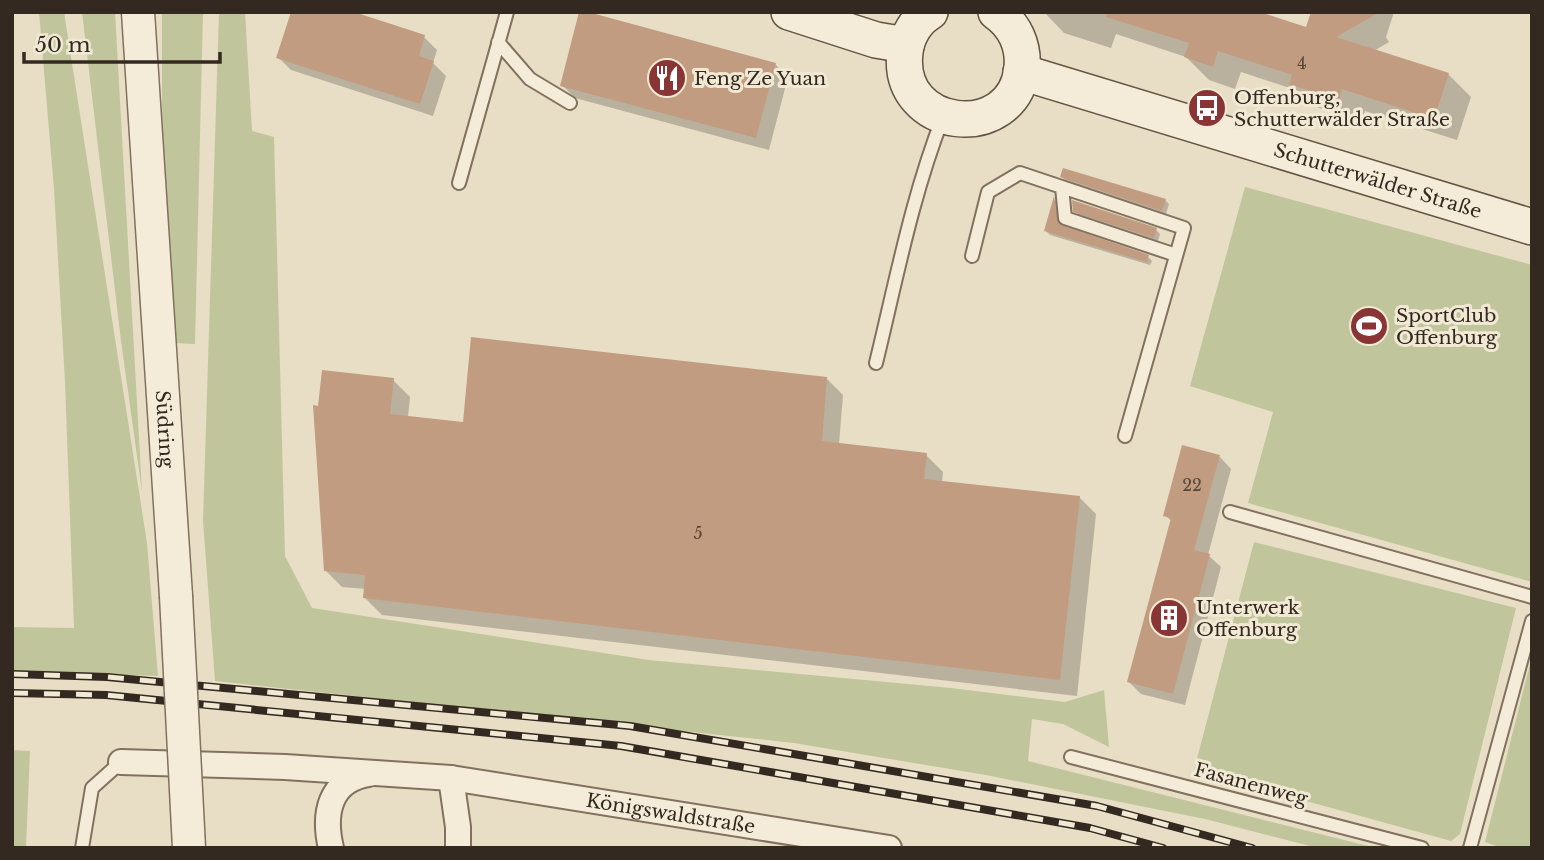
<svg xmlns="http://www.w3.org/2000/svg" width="1544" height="860" viewBox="0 0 1544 860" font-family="'Libre Baskerville',serif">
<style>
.green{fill:#c0c59b}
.shadow{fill:#0003}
.building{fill:#c29c80}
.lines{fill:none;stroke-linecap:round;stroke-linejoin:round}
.service-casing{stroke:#81715e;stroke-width:16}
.minor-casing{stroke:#81715e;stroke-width:28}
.tertiary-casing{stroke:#81715e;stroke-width:35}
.secondary-casing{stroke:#635341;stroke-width:38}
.service{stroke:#f4ecd8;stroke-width:12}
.minor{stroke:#f4ecd8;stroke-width:24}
.tertiary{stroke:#f4ecd8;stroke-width:32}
.secondary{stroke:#f4ecd8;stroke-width:35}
.rail-casing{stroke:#332920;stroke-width:8}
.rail{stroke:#f1e9d4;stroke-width:5;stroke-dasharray:16;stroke-linecap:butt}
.tertiary-bridge-casing{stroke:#81715e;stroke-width:35;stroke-linecap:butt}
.tertiary-bridge{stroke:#f4ecd8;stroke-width:32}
.labels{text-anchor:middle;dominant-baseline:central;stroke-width:6;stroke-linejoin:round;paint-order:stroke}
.number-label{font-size:16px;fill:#574638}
.poi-label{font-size:19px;fill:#332920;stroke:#f1e9d4;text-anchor:start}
.street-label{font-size:19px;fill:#332920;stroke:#f1e9d4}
</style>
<rect width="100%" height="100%" fill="#e8dec6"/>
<path class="green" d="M39,12H64L147,543L158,676L12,671V627L74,628L65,382L54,189Z
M82,12H115L142,492L121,341Z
M162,12H203L195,344L173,343L170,242L162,145Z
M219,12H245L252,131L274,137L285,556L312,608L649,660L951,688L1065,702L1104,690L1109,747L1063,724L1032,719L1028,761L1376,848H1318L1205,819L986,775L794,743L215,681L203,521Z
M1245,187L1532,265V582L1248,503L1273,412L1190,386Z
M1254,542L1516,608L1460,834L1451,841L1194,770Z
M1532,656V848H1502L1485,842Z
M12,750L30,751L26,848H12Z"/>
<path class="shadow" d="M1044,12H1254L1307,30L1313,12H1394L1386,37L1389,42L1374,51L1448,74L1471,97L1457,140L1365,111L1362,122L1314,106L1299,91L1241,72L1235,89L1209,80L1186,57L1116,34L1111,48L1064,33Z
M424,37L437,50L433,63L446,76L433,116L291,70L278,57Z
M775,64L788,77L769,150L575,98L562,85Z
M1062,177L1165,200L1169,204L1166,214L1066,181Z
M1055,200L1057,202L1060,224L1148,257L1152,261L1150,265L1050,235L1046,231Z
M1075,211L1156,230L1160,234L1158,241L1079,215Z
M826,378L843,395L839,444L926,455L943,472L942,483L1079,497L1096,514L1077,696L382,615L365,598L366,589L342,587L325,570L320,408L393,380L410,397L408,417L464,424Z
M1183,448L1220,457L1231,469L1208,555L1221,567L1185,705L1141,694L1129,682L1171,521L1165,515Z"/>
<path class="building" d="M291,12H354L425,35L419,56L434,61L420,104L276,58Z
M579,12H588L776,63L756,138L560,86Z
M1107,12H1260L1306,27L1311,12H1380L1336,37L1449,73L1434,119L1342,89L1339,100L1289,84L1292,75L1218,51L1213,67L1184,57L1189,43L1106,17Z
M1063,168L1166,199L1162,211L1060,177Z
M1054,196L1059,224L1149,255L1147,262L1044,231Z
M1072,200L1157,228L1154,238L1073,212Z
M471,337L827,377L822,441L927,453L924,479L1080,496L1060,680L363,598L365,575L324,571L313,405L318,406L322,370L394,378L390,414L463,422Z
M1182,445L1220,455L1194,550L1210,554L1173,694L1127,682L1171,518L1163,516Z"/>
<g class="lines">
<defs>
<path id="service" d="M498,42L530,79L570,103
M459,183L507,12
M1062,187L1065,218L1176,255
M972,256L988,192L1020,173L1184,228L1125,436
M876,363C896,281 912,196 943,117
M1230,512L1532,597
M1071,757L1422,848
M82,848L92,788L121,762
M1470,848L1532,621"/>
<g id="minor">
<path id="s1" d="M121,762L285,767L451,778L889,848"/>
<path d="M451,778L458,827V848"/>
<path d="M331,848C323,814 329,780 369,774"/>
</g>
<g id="tertiary">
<path id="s2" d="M138,12L176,596"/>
</g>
<g id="secondary">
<path d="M789,12L876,40L906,45"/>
<path d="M930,12C916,20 907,36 905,52C895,132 1014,144 1022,68C1024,46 1015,25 996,12"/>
<path id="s3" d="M1021,72L1532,227"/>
</g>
</defs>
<use href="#service" class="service-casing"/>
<use href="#minor" class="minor-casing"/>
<use href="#tertiary" class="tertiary-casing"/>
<use href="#secondary" class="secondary-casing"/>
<use href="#service" class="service"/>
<use href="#minor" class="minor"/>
<use href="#tertiary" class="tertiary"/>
<use href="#secondary" class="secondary"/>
<defs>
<path id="rail" d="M12,674L107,677L630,726L1097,806L1252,848
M12,693L106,695L621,746L1090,828L1163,848"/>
</defs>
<use href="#rail" class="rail-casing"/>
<use href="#rail" class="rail"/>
<defs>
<path id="tertiary-bridge" d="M176,596L189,848"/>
</defs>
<use href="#tertiary-bridge" class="tertiary-bridge-casing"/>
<use href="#tertiary-bridge" class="tertiary-bridge"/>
</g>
<defs>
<symbol id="restaurant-disc" viewBox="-11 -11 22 22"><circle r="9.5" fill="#893535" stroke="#f1e9d4"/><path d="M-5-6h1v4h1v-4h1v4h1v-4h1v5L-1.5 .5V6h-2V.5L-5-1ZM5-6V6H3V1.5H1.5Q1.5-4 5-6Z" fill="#fff"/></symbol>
<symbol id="bus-disc" viewBox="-11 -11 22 22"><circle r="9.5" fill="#893535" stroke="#f1e9d4"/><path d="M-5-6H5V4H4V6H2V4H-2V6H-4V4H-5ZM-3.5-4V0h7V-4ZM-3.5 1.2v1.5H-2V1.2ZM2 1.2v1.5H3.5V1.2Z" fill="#fff"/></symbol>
<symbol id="stadium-disc" viewBox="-11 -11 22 22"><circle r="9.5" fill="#893535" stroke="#f1e9d4"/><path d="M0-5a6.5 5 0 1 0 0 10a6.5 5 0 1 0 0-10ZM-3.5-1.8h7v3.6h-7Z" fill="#fff"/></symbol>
<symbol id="building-disc" viewBox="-11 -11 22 22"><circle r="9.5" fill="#893535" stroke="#f1e9d4"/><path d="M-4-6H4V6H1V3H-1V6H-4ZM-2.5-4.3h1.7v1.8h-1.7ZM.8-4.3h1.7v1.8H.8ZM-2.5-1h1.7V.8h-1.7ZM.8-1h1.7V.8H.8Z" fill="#fff"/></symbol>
</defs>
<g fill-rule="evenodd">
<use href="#restaurant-disc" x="645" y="56" width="44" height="44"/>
<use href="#bus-disc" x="1185" y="86" width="44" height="44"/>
<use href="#stadium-disc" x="1347" y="304" width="44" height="44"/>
<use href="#building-disc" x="1147" y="596" width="44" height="44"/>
</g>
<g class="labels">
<g class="number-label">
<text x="1302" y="63">4</text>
<text x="1192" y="485">22</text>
<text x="698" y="533">5</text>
</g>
<g class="poi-label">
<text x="694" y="78">Feng Ze Yuan</text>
<text x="1234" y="97">Offenburg,<tspan x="1234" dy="22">Schutterwälder Straße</tspan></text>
<text x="1396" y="315">SportClub<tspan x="1396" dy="22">Offenburg</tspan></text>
<text x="1196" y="607">Unterwerk<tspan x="1196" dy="22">Offenburg</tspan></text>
</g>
<g class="street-label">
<text stroke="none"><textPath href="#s3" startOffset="373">Schutterwälder Straße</textPath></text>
<text stroke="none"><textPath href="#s2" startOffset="418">Südring</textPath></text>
<text transform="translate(1251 784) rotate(15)">Fasanenweg</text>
<text stroke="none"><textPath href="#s1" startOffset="553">Königswaldstraße</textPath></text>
</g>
</g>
<rect width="1544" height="860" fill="none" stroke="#332920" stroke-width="28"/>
<path d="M24 52v10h196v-10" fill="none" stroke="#332920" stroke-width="3.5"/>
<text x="35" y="52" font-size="21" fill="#332920" stroke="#f1e9d4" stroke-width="5" paint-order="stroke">50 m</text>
</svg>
